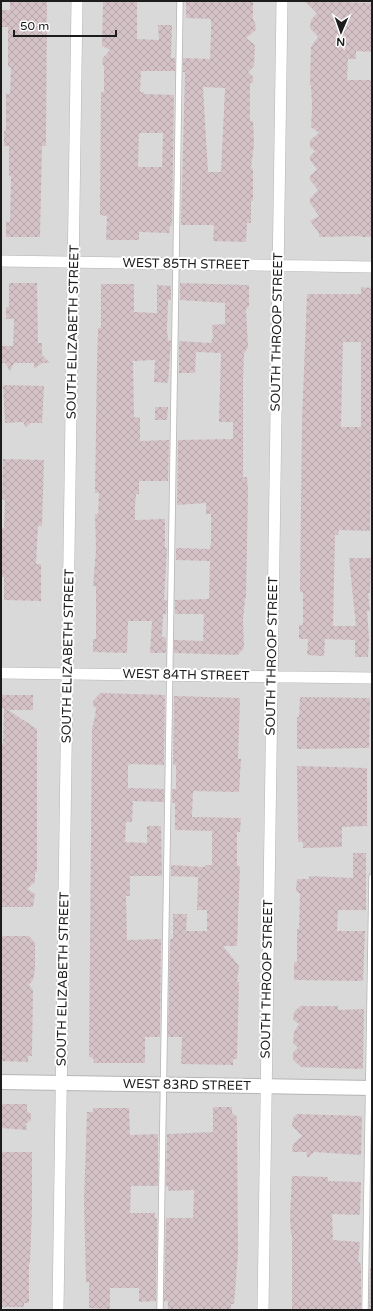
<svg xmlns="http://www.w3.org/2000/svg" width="373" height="1311" viewBox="0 0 373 1311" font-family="'Varela Round',sans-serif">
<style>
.residential{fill:#dad9da}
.building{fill:url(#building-cross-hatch);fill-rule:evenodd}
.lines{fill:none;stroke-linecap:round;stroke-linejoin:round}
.service-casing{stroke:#b5b5b5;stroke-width:7}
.minor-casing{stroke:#b5b5b5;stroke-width:12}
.tertiary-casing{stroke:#b5b5b5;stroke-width:16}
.service{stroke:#fff;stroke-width:5.5}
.minor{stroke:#fff;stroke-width:11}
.tertiary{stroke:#fff;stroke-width:14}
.labels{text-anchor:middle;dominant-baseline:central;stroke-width:4;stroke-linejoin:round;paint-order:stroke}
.street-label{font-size:13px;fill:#1c1c1c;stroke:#fff}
</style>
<defs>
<pattern id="building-cross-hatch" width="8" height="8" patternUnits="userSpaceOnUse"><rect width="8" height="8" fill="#d4c2c7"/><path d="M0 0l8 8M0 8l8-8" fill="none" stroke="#b5a6aa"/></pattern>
</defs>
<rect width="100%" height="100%" fill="#eee2e2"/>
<path class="residential" d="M1,1H372V1310H1Z"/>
<path class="building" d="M10,1H47L46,146H42L40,237H6V222H10L11,176H9V146H4V131H6V94H10L11,67H8V27H2V10H10Z
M186,1H253V19L255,23L256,30L246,38L255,45L254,66L248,72L253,77V82L250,84V121H253L254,144L251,168L253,169V201H251V223H247L246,242L213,241L214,225H181L185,72H183V58L210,59L211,33V19L186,18ZM203,87L225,88L221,172H208Z
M305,1L372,3V52L356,51V59H348L347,80H372V237H361V236L319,237V233L310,221L319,216L310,203V199L318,190L310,180V176L317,169L310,160V156L315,151L310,147V140L319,133L311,127L312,107L311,85H310L311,47L318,37L310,28L311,20L317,13Z
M103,2H137V39L159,40L158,25H172L171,58H175V71H141L140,92H144V94L174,95L172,226H170L169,233L139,232V240H106L107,216L100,215L101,92H104V66L103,65L102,59L110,50L102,46ZM139,133H163L162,167H138Z
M9,283H37L38,343H42V355L50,363H42L34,369V363H14L10,371L5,363H1V346H13L14,319H6V307H9Z
M180,283L249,285V306L246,309L248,347L244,354L243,379V477H247L248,491L246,598H245L243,620L244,648L238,655L174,653V640L203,641L204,614H175V600L209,599L210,561L176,560V548L210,549L211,542V514H206V503L177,505L178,440L233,439V422H219L221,353L196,352L195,373H179V341L211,343L212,339H213L212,325L225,324V303L180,300Z
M101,284H134V312L157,313V285L171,286V300H168L167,329L168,340L171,341L168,383L154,382L155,360L133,361L134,417L140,418V441L169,440L168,481H139V494H136L135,506V520L165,519V548H167L164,600H167L166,614H163L162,637H165L166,640V652L164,653H150L152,621H128L127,653L93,652V639H96V586H93L96,550L95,514H98L99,493H95L97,365L98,328H101Z
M361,287L372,288L370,531L339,530L338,535H335L333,626H356L349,558H371L370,593H368L370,611H367L369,639L368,657H355V640L325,639L324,656L307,655L308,639H299V625H303V592H300L302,420L307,294H361ZM343,342H361V427H341Z
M3,385L44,386L42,423H31L26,427L23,422L5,423Z
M155,407H168L167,420H155Z
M3,459L44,460L42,526H38L36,564H41V601L4,600V577H1L2,528H4L5,500L2,499Z
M100,693L165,695L164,765L130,764L128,766V788L164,789V802L133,801L132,822H126L125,842L147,843V826H161L162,876H130V896H126L127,940L161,939L160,1037H145V1063H94L93,1058L89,1057L92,729L95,716L96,708L93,706V701Z
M1,695H33V710H8L37,729V872H35V882L27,889L35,894L33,907H1V743L3,744L4,708H1Z
M174,696L240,698L238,759H241L239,792L193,791L192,817L241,818L240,832H237V866H240L237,946H223L239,966L237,982H239L237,1059H233V1065L181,1064L182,1037H168L170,939H173V914H187L186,931H207V910H197L198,877L171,876V865L205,867L206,865H212V831L175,830V803H172V789H176V765H173Z
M300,697L370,698L369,748L297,749V717H299Z
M297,766L367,768V826L342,827V847L303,848V842H298Z
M353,853H366V910H338L337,931H365L363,981L294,980V962H297V929H299L300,894L296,891L297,879H309V876L353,878Z
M1,936H29L35,943V969L33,980L29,985L33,990L32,1056H28V1062L1,1061Z
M300,1006H338V1010L364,1009L363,1069L301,1067L293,1060V1052L298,1048L293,1043L294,1032L299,1024L293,1020L294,1012Z
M1,1104H27V1111L31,1114V1120L26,1124L27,1130L1,1128Z
M213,1107H232V1113L237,1117L238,1254L234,1304H231V1310H168V1301H164L166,1218H193L194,1190L168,1191V1186H166L167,1134L213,1132Z
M93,1108H129L130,1135L158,1134V1186H131L130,1213H155V1218H157L156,1301L139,1302V1288H110V1309L89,1308V1282H86L84,1201L87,1112H93Z
M297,1114L362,1116L361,1155L314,1152L308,1158L306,1152H292L293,1144L302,1136L292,1126L293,1118Z
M1,1152H32V1209L30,1263H29V1303H24V1307H1Z
M292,1176L328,1177V1181L361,1182L360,1215L332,1214L333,1240L360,1242L358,1262H360L361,1268V1310H292V1235H291L290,1217Z
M370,1268H372V1310H369Z"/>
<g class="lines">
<defs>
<path id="service" d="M160,1310L180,1
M365,1310L372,877"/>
<path id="minor" d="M1,261L372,267
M1,673L372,678
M58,1310L77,1
M263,1310L282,1"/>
<path id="tertiary" d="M1,1082L372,1088"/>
</defs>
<use href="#service" class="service-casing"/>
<use href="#minor" class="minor-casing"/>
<use href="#tertiary" class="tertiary-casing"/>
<use href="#service" class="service"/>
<use href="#minor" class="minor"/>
<use href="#tertiary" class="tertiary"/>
</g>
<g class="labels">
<g class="street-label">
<text transform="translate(186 264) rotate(1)">WEST 85TH STREET</text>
<text transform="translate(73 332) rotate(-89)">SOUTH ELIZABETH STREET</text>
<text transform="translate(277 332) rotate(-89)">SOUTH THROOP STREET</text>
<text transform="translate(68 656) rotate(-89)">SOUTH ELIZABETH STREET</text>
<text transform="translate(272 656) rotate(-89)">SOUTH THROOP STREET</text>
<text transform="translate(186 675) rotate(1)">WEST 84TH STREET</text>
<text transform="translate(63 979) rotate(-89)">SOUTH ELIZABETH STREET</text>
<text transform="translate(267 979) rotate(-89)">SOUTH THROOP STREET</text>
<text transform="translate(187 1085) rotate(1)">WEST 83RD STREET</text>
</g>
</g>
<rect width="373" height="1311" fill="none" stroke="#1c1c1c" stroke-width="4"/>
<g transform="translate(341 32) rotate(182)" stroke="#ffffff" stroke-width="3" paint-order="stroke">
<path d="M0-3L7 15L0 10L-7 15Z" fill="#1c1c1c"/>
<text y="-6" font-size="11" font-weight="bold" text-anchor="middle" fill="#1c1c1c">N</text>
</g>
<path d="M14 30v6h102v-6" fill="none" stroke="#1c1c1c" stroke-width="2"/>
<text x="20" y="30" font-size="12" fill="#1c1c1c" stroke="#ffffff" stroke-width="3" paint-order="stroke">50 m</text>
</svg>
